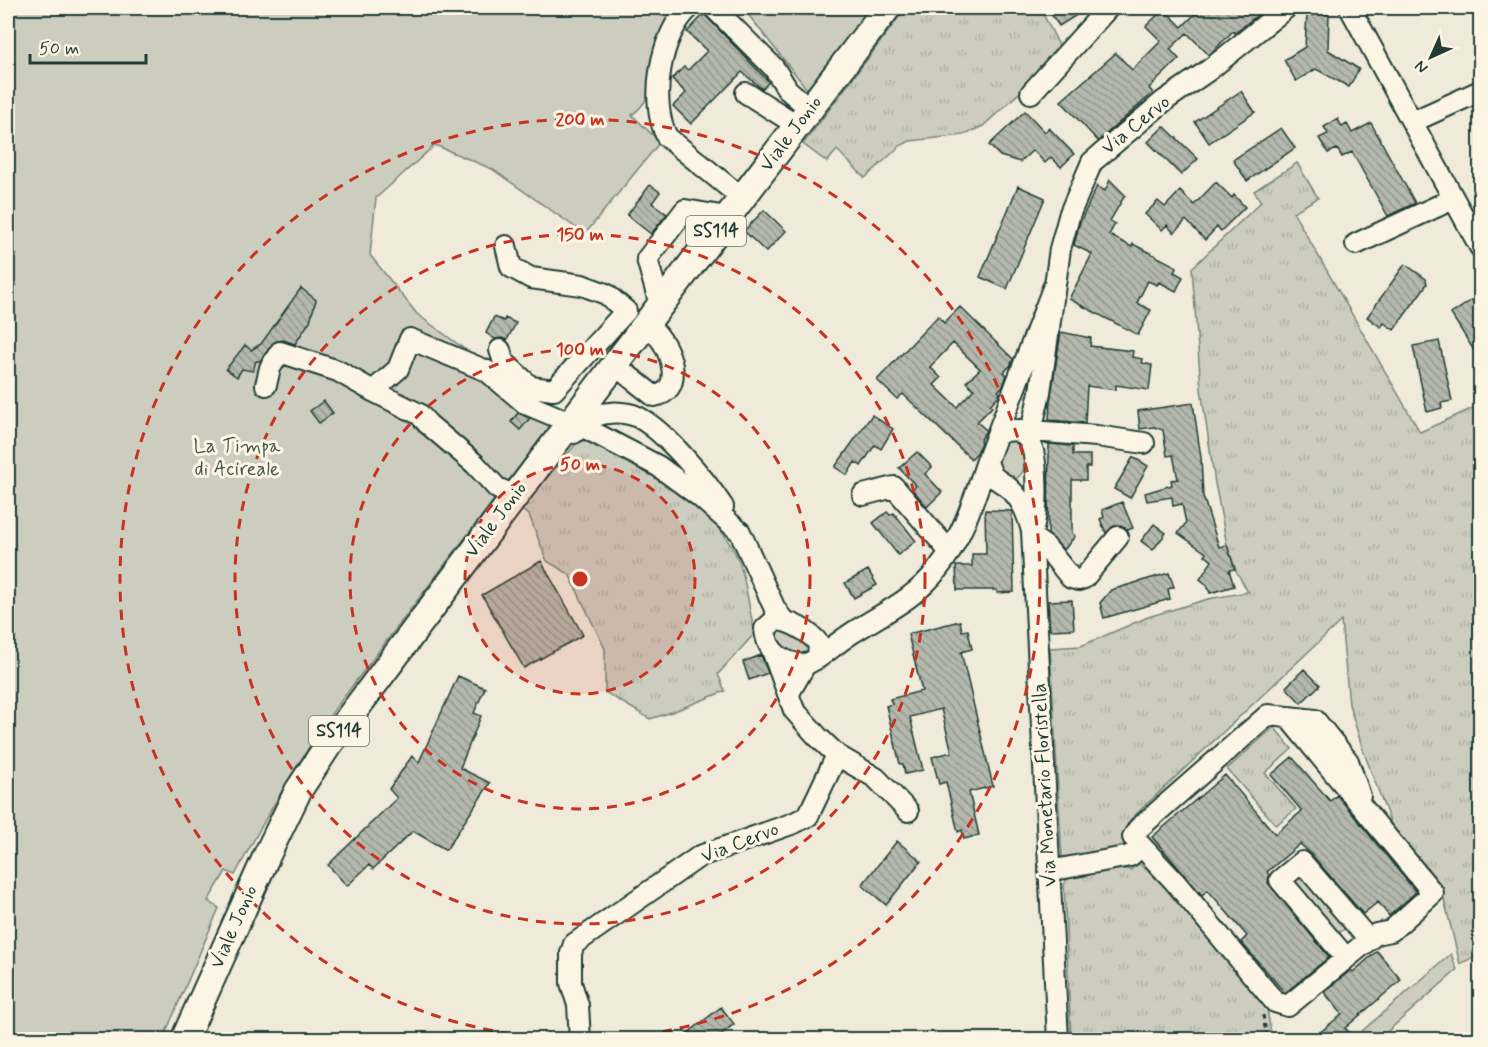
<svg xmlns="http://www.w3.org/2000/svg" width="1488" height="1047" viewBox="0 0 1488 1047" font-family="Mynerve,sans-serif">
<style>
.grass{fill:url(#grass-tufts);stroke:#76857a;stroke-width:1.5}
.green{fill:#cccdbf;stroke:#76857a;stroke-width:1.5}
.building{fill:url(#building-back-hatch);stroke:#1f3d34;stroke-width:1.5;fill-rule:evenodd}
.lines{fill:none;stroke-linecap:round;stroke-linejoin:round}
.minor-casing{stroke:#1f3d34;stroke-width:24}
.major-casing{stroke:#1f3d34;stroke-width:30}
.path{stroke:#1f3d34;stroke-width:3;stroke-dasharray:4.5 4.5;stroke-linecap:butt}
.minor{stroke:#fcf5e5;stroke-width:20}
.major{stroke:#fcf5e5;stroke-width:26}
.ring{fill:none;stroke:#c8321e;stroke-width:3;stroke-dasharray:10 8}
.labels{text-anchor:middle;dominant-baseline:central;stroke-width:6;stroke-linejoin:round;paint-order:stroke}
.shield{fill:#fcf5e5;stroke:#617469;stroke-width:1.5}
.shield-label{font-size:18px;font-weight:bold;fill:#1f3d34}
.street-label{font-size:20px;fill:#1f3d34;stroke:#fcf5e5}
.park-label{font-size:20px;fill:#425a50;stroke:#fcf5e5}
.centre{fill:#c8321e;stroke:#fcf5e5;stroke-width:3}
.ring-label{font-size:18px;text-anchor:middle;font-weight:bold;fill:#c8321e;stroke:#fcf5e5;stroke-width:6;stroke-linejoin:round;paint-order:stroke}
</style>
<defs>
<pattern id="grass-tufts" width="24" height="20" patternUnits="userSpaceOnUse" patternTransform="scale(1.5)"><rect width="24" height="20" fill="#cccdbf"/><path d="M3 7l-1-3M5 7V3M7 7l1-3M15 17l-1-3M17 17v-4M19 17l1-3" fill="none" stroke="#afb1a5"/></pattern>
<pattern id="building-back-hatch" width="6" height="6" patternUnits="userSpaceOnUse" patternTransform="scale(1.5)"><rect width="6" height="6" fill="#b5b9ad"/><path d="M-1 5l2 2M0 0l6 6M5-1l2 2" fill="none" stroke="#93988e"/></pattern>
</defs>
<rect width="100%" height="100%" fill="#efeada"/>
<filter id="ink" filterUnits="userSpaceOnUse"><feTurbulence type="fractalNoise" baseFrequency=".0167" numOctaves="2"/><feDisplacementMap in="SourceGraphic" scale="12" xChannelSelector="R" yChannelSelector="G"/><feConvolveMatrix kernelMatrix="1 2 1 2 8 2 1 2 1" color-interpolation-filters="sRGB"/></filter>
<g filter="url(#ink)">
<path class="grass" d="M906,8H1040L1063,53L983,126L963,135L910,141L900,146L865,178L837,150L827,162L803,144Z
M1297,163L1318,198L1293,212L1420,432L1480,405V954L1460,964L1441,887L1394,832L1363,750L1349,704L1341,621L1130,820L1122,850L1072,862L1062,858L1050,648L1081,646L1148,617L1208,599L1248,592L1235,569L1227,545L1215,483L1201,389L1192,268L1261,202L1254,191Z
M590,437L607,443L604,449L611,455L619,448C662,479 713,506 737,557C747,579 748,609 755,633L718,674L725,691L672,712L650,719L605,692V649L569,574L547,561L529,515L520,509L576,444Z
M1274,727L1292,749L1265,773L1296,809L1276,825L1227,769Z
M1137,862L1193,909L1265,997L1272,1039H1071L1064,885C1065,882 1067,879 1069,877C1081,869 1118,867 1131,870Z
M1302,867L1350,924L1337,935L1289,879Z"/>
<path class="green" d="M8,8H674C671,15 667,22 664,29C653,60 662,92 632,115L660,142L585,234L492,169L435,145L376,198L370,255L417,314L557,417L334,710C297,763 265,818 235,875L226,871L208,901L219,908L163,1039H8Z
M743,8H870L807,89Z
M1013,438C1031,448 1030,473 1012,481L995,469L1001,441Z
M777,629L807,644L810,653L805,656L785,651L773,639Z
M1451,954L1457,970L1379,1039H1353Z"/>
<path class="building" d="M1047,8H1088L1059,26Z
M1201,8H1266L1235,33L1233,31L1209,55L1187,33L1170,49L1179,59L1149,88L1153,93L1098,141L1061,101L1116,53L1132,70L1161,41L1146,26L1164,9L1182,27Z
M704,14L769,82L762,89L742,72L691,124L673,106L686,93L672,79L684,67L688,70L707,51L687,32Z
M1307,14H1329L1328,50L1359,69L1349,87L1316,69L1296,81L1284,60L1305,47Z
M1241,91L1255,112L1209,143L1195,122Z
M1025,111L1045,132L1049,128L1074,154L1061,167L1051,157L1045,163L1033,150L1020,162L1000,156L989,145Z
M1338,119L1342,127L1347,124L1352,133L1371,123L1415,203L1388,216L1352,152L1342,157L1337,149L1328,153L1319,138L1328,134L1324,127Z
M1164,126L1198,159L1181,175L1148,142Z
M1281,128L1295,148L1247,181L1233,160Z
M1110,180L1125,195L1110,221L1115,224L1109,235L1132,247L1133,244L1177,267L1174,272L1183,277L1176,291L1159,282L1157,285L1148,281L1137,303L1151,310L1138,335L1069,299L1092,254L1074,245L1079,225L1097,186L1105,191Z
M1216,182L1232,198L1234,195L1245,207L1221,231L1217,227L1205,240L1186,220L1174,233L1167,225L1162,230L1145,214L1158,201L1165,207L1180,191L1194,205Z
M650,185L660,192L652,203L667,214L651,234L627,215Z
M1018,186L1045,198L1007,289L980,277Z
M764,210L786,231L766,252L744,231Z
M1405,264L1426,279L1427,284L1394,330L1384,323L1381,327L1367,317Z
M301,288L316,300L310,321L295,344L283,340L274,342L260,361H256L253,371L242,369L237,377L226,369L245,345L251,350L261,344Z
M1472,300L1480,312V360L1451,314Z
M960,307L1013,359L1011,365L1004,372L1007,375L1003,386L998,391L1000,393L999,395L990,405L992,407L977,422L986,430L980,441L981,442L977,453L971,459L903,394L897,399L877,380L938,316L944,323ZM953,343L980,369L966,382L974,389L957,407L934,385L941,378L930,367Z
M494,317L504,321L505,318L516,323L507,340L502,338L495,339L486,333Z
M1061,332L1091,338L1090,346L1133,351L1132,357L1143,359L1142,363L1152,365L1149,390L1116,385V390L1087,386L1085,423L1049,420L1050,402Z
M1439,341L1452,401L1441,403L1442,408L1427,412L1413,346Z
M324,401L333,413L319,423L310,411Z
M1193,403L1201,458L1203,496L1219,547L1227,545L1235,569L1229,570L1234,586L1210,593L1207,585L1200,579L1212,561L1205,555L1206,553L1178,533L1186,523L1182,504L1173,506L1172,497L1147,501L1145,493L1172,485L1171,480L1178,479L1173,455L1167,456L1163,430L1154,427L1140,429L1138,411Z
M518,413L530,418L520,430L511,422Z
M872,415L893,429L881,449L875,445L861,466L855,462L847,475L835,467Z
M1049,444L1073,446V455H1090V467H1086V480H1072V533L1075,536L1064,550L1048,534Z
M917,452L932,467L925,474L942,492L927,507L912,489L916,486L899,468Z
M1133,457L1148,466L1130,498L1114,489Z
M1122,502L1133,528L1128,530L1121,525L1114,526L1106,533L1100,519L1104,517L1102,510Z
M985,510L1012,511L1014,592L997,593V590H957L956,566H972V554H986Z
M887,512L890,515L894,513L916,541L898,555L873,523Z
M1154,524L1166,533L1153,550L1141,541Z
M541,561L583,635L524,668L482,595Z
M868,570L877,585L854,598L845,583Z
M1169,573L1174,587L1168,589L1170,599L1104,618L1100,603L1111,590Z
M1072,600L1074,629L1050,630L1048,601Z
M960,621L962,631L968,630L972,649L961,652L993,786L969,792L979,835L964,839L962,830L958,832L946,782L939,784L932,757L952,752L941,709L910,717L923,770L905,774L903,764H900L886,706L892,704L890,699L922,691L908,634Z
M761,655L768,673L749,680L743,662Z
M1304,669L1320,685L1301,703L1286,687Z
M458,676L485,688L474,713L481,716L460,768L490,783L446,850L413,831L373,869L369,865L347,886L328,865L397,798L389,789L412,756L419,762Z
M1292,757L1330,801L1337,795L1416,892L1389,916L1378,902L1363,914L1311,854L1300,844L1267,872L1269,875L1268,883L1329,957L1285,993L1241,942L1247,936L1208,890L1202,895L1152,837L1225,775L1275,834L1302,811L1271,775Z
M897,841L921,861L886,905L862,885Z
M1377,951L1401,980L1345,1028L1349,1032L1340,1040H1311L1342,1014L1324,992L1351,970L1353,972Z
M721,1007L734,1024L714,1040H679Z"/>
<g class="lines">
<defs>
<path id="minor" d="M689,8C660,34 649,102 667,137L742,198
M714,8L774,68L788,90L810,109
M1350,8L1480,247
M746,93L797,125
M1031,93L1108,8
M1412,122L1480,91
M1356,244L1453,199
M1053,288L987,461C993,483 997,477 1010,489C1023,501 1028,516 1032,531L1058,1040
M660,305L647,259L685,210L727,217
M500,350L504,362L531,387L554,390L626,311L606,294L582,285L531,278L511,267L506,246
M626,374L654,396C684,392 672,353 659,337C656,332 650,328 645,324
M266,385L270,368L280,352L338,371L373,391L419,414L428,424L475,464L497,488L515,496
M373,391L398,369L410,339L487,371L526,404L557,417
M587,429L658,466L699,496L740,532L775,609L783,620
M1019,430L1097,436L1144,443
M574,433C584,424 595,413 610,413C616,412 627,413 633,415C661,425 707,482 723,507
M997,435L1005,431L1016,430C1021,433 1027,436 1030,442C1038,458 1038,511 1033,529
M1029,440L1040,392L1060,249L1070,213L1092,162L1164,101L1209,70L1286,8
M863,495L894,487L950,552
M1033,538L1046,547L1071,578L1078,580L1084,578L1118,537
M818,658C829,650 840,641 852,633C881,614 915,599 937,570C962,539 974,499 987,461
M789,693L805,665L818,658L819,644C810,632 790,620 775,620L765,629C767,653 783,663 805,665
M1268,715L1288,717L1433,893L1391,931L1376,934L1288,1006L1275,1002L1175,882L1133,837L1138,829Z
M1288,717L1315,720L1348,761L1360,796
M837,755L876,778L908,811
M1049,871L1130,856L1141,846
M1346,958L1280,880L1302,862L1369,940
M580,1040L578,1005L571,983V953L574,944L700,856L794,823L808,816L837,755L817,736L794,710L772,650"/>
<path id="major" d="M184,1040L267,855L298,791L327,747L546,455L887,8"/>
</defs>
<use href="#minor" class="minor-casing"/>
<use href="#major" class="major-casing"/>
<path class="path" d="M1263,1015L1267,1040"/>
<use href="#minor" class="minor"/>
<use href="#major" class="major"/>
</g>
</g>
<circle cx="580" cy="579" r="115" fill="#c8321e" fill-opacity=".12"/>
<g class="ring">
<circle cx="580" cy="579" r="115"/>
<circle cx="580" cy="579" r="230"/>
<circle cx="580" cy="579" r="345"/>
<circle cx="580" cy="579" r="460"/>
</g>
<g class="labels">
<g class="shield">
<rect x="686" y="216" width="60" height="30" rx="4.5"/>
<rect x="309" y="716" width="60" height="30" rx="4.5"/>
</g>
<g class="shield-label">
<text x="716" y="231">SS114</text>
<text x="339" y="731">SS114</text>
</g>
<g class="street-label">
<text transform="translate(1136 125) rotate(-39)">Via Cervo</text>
<text transform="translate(791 134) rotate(-53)">Viale Jonio</text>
<text transform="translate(496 520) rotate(-53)">Viale Jonio</text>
<text transform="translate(1045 785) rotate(-93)">Via Monetario Floristella</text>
<text transform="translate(740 843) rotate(-21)">Via Cervo</text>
<text transform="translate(234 927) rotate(-66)">Viale Jonio</text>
</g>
<g class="park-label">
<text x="237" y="446">La Timpa<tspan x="237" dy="23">di Acireale</tspan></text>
</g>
</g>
<circle cx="580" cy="579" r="9" class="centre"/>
<g class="ring-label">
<text x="580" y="125">200 m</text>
<text x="580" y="240">150 m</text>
<text x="580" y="355">100 m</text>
<text x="580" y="470">50 m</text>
</g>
<rect width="1488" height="1047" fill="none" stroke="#fcf5e5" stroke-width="30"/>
<rect x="15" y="15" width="1458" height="1017" fill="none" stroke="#1f3d34" stroke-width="2" filter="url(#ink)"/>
<g transform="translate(1431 57) rotate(225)" stroke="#fcf5e5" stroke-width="4.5" paint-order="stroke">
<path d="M0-4.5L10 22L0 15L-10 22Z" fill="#1f3d34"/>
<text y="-9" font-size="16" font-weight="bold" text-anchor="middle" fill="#1f3d34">N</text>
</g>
<path d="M30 54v9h116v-9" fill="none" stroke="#1f3d34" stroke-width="3"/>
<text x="39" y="54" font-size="18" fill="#1f3d34" stroke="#fcf5e5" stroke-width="4.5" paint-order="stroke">50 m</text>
</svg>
